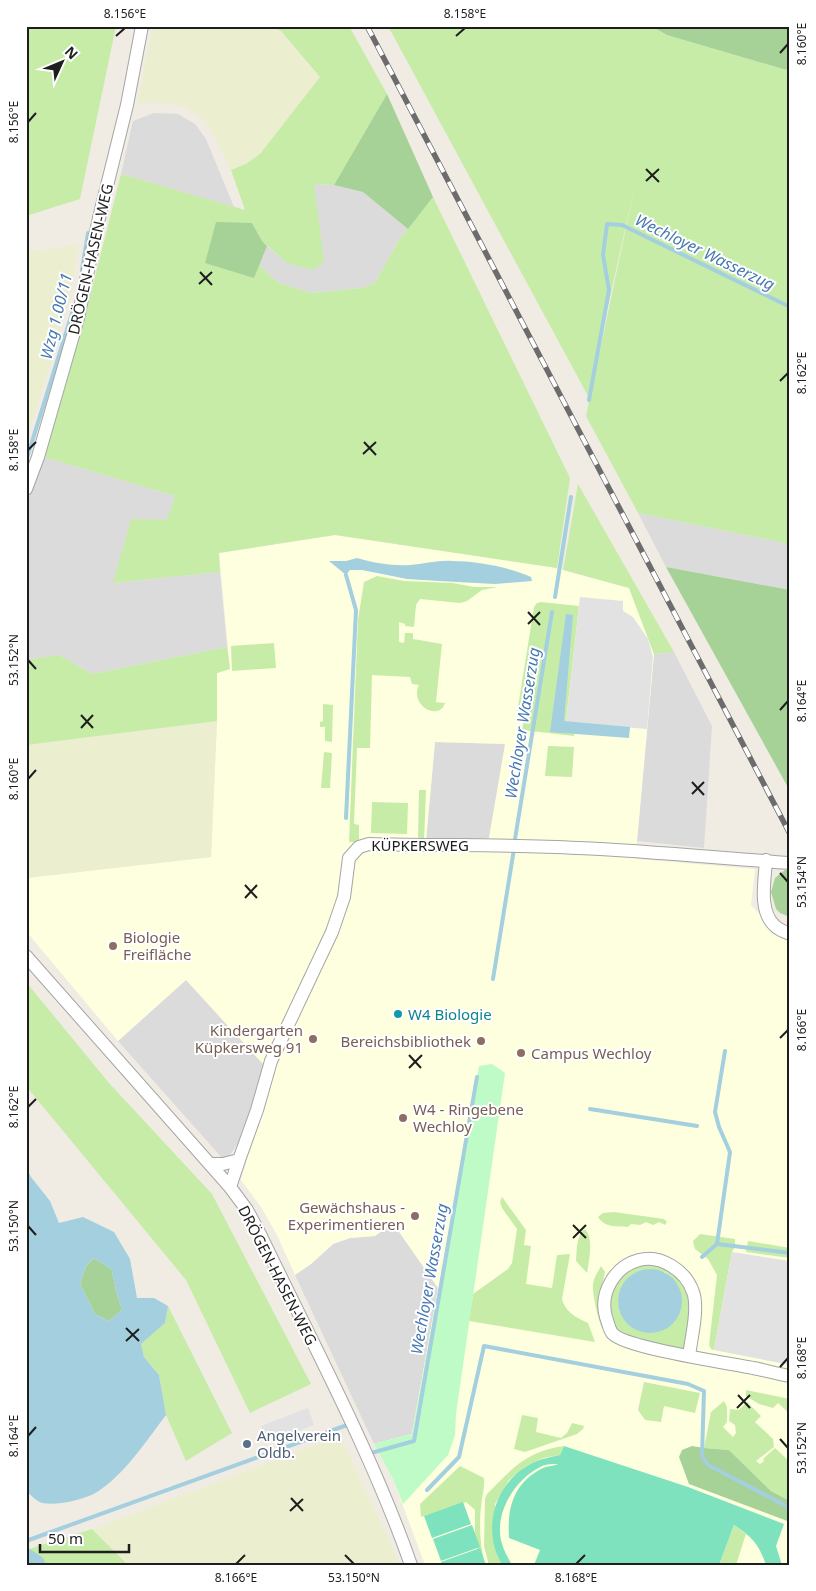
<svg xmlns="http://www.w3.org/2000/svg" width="816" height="1591" viewBox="0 0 816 1591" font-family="'Noto Sans',sans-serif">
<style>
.residential{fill:#dcdbdb}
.education{fill:#feffde;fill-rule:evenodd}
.farmland{fill:#ecefcf}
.grass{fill:#c7eca8;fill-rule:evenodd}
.forest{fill:#a6d197}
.park{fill:#bffbc6}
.pitch{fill:#7fe2bf}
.parking{fill:#e2e2e2}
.water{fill:#a3cfdf;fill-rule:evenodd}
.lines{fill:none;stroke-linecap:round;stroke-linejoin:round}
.stream{stroke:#a3cfdf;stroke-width:4}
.river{stroke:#a3cfdf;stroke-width:21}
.street-casing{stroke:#a5a5a5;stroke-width:14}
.street{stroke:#fff;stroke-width:12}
.rail-casing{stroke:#6c6c6c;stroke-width:5.5}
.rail{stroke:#fff;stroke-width:4;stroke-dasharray:11;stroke-linecap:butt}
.ticks{fill:none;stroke:#1e1e1e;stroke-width:2}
.education-dot{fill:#8d6e63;stroke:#fff;stroke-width:2}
.culture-dot{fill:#0f9aa8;stroke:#fff;stroke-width:2}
.service-dot{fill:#5c6f8a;stroke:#fff;stroke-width:2}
.labels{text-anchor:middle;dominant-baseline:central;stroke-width:4;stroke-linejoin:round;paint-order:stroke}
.street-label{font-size:15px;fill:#1e1e1e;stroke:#fff}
.education-label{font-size:15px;fill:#785e54;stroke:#fff;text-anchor:start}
.culture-label{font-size:15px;fill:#0d838f;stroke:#fff;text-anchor:start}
.service-label{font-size:15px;fill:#4e5e75;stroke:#fff;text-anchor:start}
.water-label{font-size:16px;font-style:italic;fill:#4779b2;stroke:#fff}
.neatline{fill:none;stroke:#1e1e1e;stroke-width:2}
.ticks-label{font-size:12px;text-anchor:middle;fill:#1e1e1e}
</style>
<rect width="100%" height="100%" fill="#f0ece4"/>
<path class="residential" d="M154,113L178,114L195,124L206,139L234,207L121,174L133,121Z
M314,184L334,185L363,192L408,229L399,240L375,283L362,288L311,293L277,282L259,265L267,246L287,263Z
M44,457L175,496L168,520L114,583L220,572L227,647L92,674L59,655L26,660V504Z
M638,513L790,544V590L666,567Z
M674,652L712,726L704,848L637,841L654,654Z
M435,742L506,744L489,838L426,841Z
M186,980L263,1064L254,1101L240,1140L228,1158L223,1159L118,1041Z
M393,1223L438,1288L412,1434L374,1444L295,1275L311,1264L333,1244L350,1238L375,1236Z"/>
<path class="education" d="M335,535L557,568L629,588L654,654L637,841V859L755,869L751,905L770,925L790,938V1565H425L393,1479L374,1444L412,1434L438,1288L393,1223L375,1236L350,1238L333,1244L311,1264L295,1275L277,1235L261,1207L241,1180L274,1066L263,1064L186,980L118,1041L31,937L26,930V878L211,857L217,721V673L230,669L219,553ZM435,742L505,744L489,838L426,841Z"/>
<path class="farmland" d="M153,26H272L281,31L320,77L260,154L246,164L231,170L216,139L204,120L185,107L160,103H137Z
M78,244L72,290L52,359L26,441V252Z
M217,721L211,857L26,878V745Z
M340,1436L392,1545L399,1565H128L92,1529Z"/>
<path class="grass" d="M28,26H116L80,199L26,216V28Z
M272,26H349L387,94L334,185L314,184L324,261L313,270L287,263L262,241L252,223L254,278L259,265L277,282L311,293L362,288L375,283L399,240L433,197L570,478L557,568L335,535L219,553L220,572L113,583L131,519L167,520L175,496L44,457L84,320L121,174L245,210L231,170L246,164L260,154L320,77L281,31Z
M388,26H651L667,35L790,71V544L638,513L586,416L637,176L588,396Z
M578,484L674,652L654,654L629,588L563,570Z
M377,576L404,581L453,583L474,587H498L482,590L467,601L460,603L420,599L416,605L414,627L405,626V624L399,622V642L404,643L405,633H413V639L442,644L436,702L445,703C439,722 409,705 419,685L412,684L410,677L372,675L370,748H357L354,824L359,825V842H349L358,620L364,582Z
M541,602L579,606L566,721L575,723L574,736L522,730L525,714L517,713L534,607L537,603Z
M274,643L276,668L232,671L231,646Z
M227,647L230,669L217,673V721L26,745V660L59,655L92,674Z
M323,704L333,705L332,742L325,741V727H320V722L323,721Z
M548,746L574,747L572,777L545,776Z
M324,752L332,753L330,788H321Z
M419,790H426L424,840L420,839L418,837Z
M372,802L408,803L407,834L371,833Z
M26,982L109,1083L212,1194L311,1384L250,1413L186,1280L26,1086Z
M502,1197L526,1230L524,1245L531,1246L526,1284L552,1288L557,1255L570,1254L562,1299C565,1312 577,1318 588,1323L595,1342L469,1321L473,1294L508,1269L512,1263L517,1229L502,1208L500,1202Z
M614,1212L664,1219L667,1222L665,1225L659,1222L653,1225L646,1222L640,1225L631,1224L628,1227C616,1226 605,1228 598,1217L603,1213Z
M585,1229C594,1238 589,1261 587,1273L576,1261C577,1251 576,1235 585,1229Z
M700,1234L735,1239V1247L732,1252L714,1350L711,1349L709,1345L717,1275L708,1259L695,1249L693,1241Z
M748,1241L790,1248V1258L746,1252Z
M639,1260L671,1265L693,1292L689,1356L611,1333L609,1284ZM650,1269L667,1273L618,1305C619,1281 629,1276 650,1269Z
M601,1266L605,1272L600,1297L604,1327L602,1328C598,1320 592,1292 593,1284C594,1277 598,1272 601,1266Z
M168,1306L232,1433L186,1461L166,1415L159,1375L144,1357L141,1344L165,1323Z
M644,1382L700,1393L695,1413L664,1406L661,1422L645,1420L638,1410Z
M746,1390L790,1399V1414L778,1403L773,1408L759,1404L746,1396Z
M724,1401L727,1407V1422L723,1427L733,1437L736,1433L735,1425L729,1421L730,1409L739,1410L747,1402L761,1416L755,1422L773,1439L774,1447L756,1461L760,1464L764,1461L763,1459L775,1448L790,1462V1501L771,1491L729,1450L704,1448L711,1412Z
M522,1415L538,1418L536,1432L561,1438L567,1433L572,1423L584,1426L583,1429L577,1434L525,1452L514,1449Z
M564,1446L560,1455L543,1458L525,1467L509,1480L495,1504L497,1555L502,1565H489L484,1546L485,1499L487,1494C513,1468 525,1452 564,1446Z
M460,1466L484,1478C485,1488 482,1496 481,1506C479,1526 480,1545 485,1565C473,1551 475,1528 475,1510L466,1502L421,1517L420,1504Z
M734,1525L746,1534L736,1565H719Z
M92,1529L128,1565H45L26,1551V1550Z"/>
<path class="forest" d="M651,26H790V71L667,35Z
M387,94L433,197L408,229L363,192L334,185Z
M216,222L252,223L262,241L267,246L254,278L205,263Z
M666,567L790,590V791Z
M785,870H790V917L780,913L776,909L771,892L775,878Z
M94,1258L112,1270L116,1291L122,1310L109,1321L95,1314L80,1284L86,1266Z
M692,1446L704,1448L729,1450L771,1491L790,1501V1522L689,1484L679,1457L682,1450Z"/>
<path class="park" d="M492,1064L505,1073L456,1414L455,1435L448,1455L403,1504L393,1479L374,1444L412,1434L479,1066Z"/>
<path class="pitch" d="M564,1446L688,1487L784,1524L776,1546L782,1565H766C759,1544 752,1537 734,1525L719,1565H534L540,1550L509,1538C507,1508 513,1483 543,1468C548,1466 554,1466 558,1464C553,1464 547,1464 542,1466C515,1479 493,1513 502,1544C504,1551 508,1558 512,1565H502C480,1527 496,1478 537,1461C544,1458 552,1457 560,1455Z
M463,1502L471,1524L432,1538L424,1516Z
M472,1525L480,1547L441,1561L433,1539Z
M480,1548L486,1565H442L441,1562Z"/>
<path class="parking" d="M580,597L623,601V611L633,617L648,639L653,657L647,729L566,722Z
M732,1252L790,1261V1365L714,1350Z
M308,1408L314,1425L268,1443L261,1426Z"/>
<path class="water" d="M357,558C374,563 392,566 410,565C424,564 438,560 452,561C476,561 509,567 531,577L532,581L495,584L439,581L407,579L362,570H350L346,575L329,561H346Z
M566,614L573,615L564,721L630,727L629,738L550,732Z
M26,1167L31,1177L50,1201L59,1223L83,1217L114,1232L130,1259L137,1298H154L168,1306L165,1323L141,1344L144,1357L159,1375L166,1415C147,1440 124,1475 97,1492C84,1500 57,1506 42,1503C36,1501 31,1495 26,1491ZM94,1258L112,1270L116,1291L122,1310L109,1321L95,1314L80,1284L86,1266Z
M618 1301a32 32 0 1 1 64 0a32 32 0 1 1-64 0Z"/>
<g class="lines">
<path class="stream" d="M82,270L88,233
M589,400L609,290L603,255L607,224L622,225L790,307
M26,461L74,307
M346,575L356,610L346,818
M555,597L571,497
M515,839L552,612
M493,979L514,849
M590,1109L697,1126
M717,1244L730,1152L719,1127L715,1112L725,1051
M702,1257L717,1244L790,1253
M371,1453L414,1441L477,1077
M427,1490L459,1457L484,1346L688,1384L704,1391L702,1456L708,1465L790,1508
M26,1541L347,1425L349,1428"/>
<path class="river" d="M26,1559L35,1565"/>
<defs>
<path id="street" d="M26,489L38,457L78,318L99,218L127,105L142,26
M766,860C765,880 758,911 775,926C779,930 785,932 790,934
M26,956L230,1187L247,1210L260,1234C312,1343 371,1451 411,1565
M210,1164H223L239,1160L257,1110L271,1061L332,932L344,897L349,858L359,847L369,844C439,846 508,844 578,848C649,851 719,858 790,863
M230,1187L239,1160
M689,1356C691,1339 699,1308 693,1292C686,1271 661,1254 639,1260C615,1266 599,1293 606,1317C608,1322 609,1330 613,1334C626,1348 728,1363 753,1368C765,1370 777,1374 790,1376"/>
</defs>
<use href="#street" class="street-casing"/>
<use href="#street" class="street"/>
<defs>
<path id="rail" d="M367,26L790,834"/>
</defs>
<use href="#rail" class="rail-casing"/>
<use href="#rail" class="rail"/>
</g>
<path class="ticks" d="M116,36L125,28M456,36L465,28M780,53L788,44M28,122L36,113M646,169L659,182M646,181L659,169M200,272L212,285M199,284L212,272M780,381L788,373M364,442L376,455M28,450L36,442M363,454L376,442M528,612L540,625M528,624L540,612M28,660L36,669M780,710L788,701M81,715L93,728M81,728L93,715M28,779L36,770M692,782L704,795M692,794L704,782M780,873L788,882M245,885L257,898M245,898L257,885M780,1038L788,1030M409,1055L421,1068M409,1068L422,1055M28,1107L36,1099M573,1225L586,1238M28,1226L36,1235M573,1238L586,1225M126,1328L139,1341M126,1341L139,1329M780,1367L788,1358M738,1395L750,1408M737,1408L750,1395M28,1436L36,1427M780,1439L788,1448M291,1498L303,1511M290,1511L303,1499M345,1555L354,1564M236,1564L245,1555M576,1564L585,1555"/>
<g class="education-dot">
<circle cx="113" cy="946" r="5"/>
<circle cx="313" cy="1039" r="5"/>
<circle cx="481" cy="1041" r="5"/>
<circle cx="521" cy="1053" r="5"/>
<circle cx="403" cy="1118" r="5"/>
<circle cx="415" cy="1216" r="5"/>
</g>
<circle class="culture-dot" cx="398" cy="1014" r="5"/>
<circle class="service-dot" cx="247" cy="1444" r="5"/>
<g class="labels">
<g class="street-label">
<text transform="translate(90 259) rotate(-77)">DRÖGEN-HASEN-WEG</text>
<text x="420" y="845">KÜPKERSWEG</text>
<text transform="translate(278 1275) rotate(63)">DRÖGEN-HASEN-WEG</text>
</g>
<g class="education-label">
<text x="123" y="937">Biologie<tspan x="123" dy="17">Freifläche</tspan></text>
<text x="303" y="1030" text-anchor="end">Kindergarten<tspan x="303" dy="17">Küpkersweg 91</tspan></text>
<text x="471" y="1041" text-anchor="end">Bereichsbibliothek</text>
<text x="531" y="1053">Campus Wechloy</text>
<text x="413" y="1109">W4 - Ringebene<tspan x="413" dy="17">Wechloy</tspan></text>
<text x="405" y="1207" text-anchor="end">Gewächshaus -<tspan x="405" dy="17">Experimentieren</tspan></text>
</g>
<g class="culture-label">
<text x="408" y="1014">W4 Biologie</text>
</g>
<g class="service-label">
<text x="257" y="1435">Angelverein<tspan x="257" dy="17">Oldb.</tspan></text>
</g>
<g class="water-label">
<text transform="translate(705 252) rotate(26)">Wechloyer Wasserzug</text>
<text transform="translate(56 316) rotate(-76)">Wzg 1.00/11</text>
<text transform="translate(522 723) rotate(-81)">Wechloyer Wasserzug</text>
<text transform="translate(429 1279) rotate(-80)">Wechloyer Wasserzug</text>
</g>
</g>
<rect width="816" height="1591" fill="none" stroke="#ffffff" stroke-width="55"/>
<g transform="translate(62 62) rotate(46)" stroke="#ffffff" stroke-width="4" paint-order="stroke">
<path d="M0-4L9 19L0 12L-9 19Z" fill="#1e1e1e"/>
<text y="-8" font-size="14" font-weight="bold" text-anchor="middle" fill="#1e1e1e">N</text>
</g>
<path d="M40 1544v8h89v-8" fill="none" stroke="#1e1e1e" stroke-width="2.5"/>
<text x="48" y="1544" font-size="15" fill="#1e1e1e" stroke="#ffffff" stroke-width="4" paint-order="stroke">50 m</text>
<rect x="28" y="28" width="760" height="1536" class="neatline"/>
<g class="ticks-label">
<text x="125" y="18">8.156°E</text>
<text x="465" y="18">8.158°E</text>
<text transform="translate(802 44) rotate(-90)" y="4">8.160°E</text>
<text transform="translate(14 122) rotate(-90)" y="4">8.156°E</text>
<text transform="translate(802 373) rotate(-90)" y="4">8.162°E</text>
<text transform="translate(14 450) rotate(-90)" y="4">8.158°E</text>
<text transform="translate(14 660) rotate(-90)" y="4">53.152°N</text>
<text transform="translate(802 701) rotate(-90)" y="4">8.164°E</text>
<text transform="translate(14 779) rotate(-90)" y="4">8.160°E</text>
<text transform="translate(802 882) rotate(-90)" y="4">53.154°N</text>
<text transform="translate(802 1030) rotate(-90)" y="4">8.166°E</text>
<text transform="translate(14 1107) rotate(-90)" y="4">8.162°E</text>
<text transform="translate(14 1226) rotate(-90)" y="4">53.150°N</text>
<text transform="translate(802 1358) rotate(-90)" y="4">8.168°E</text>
<text transform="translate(14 1436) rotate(-90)" y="4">8.164°E</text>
<text transform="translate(802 1448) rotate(-90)" y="4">53.152°N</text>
<text x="236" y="1582">8.166°E</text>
<text x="354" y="1582">53.150°N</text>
<text x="576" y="1582">8.168°E</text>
</g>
</svg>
